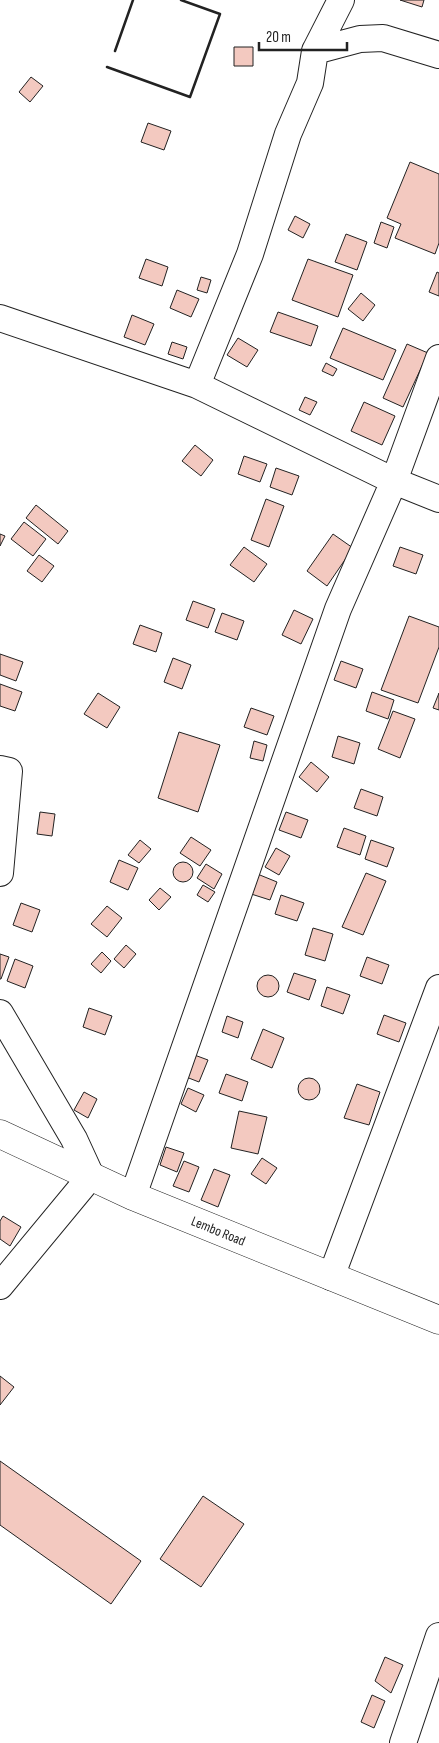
<svg xmlns="http://www.w3.org/2000/svg" width="439" height="1743" viewBox="0 0 439 1743" font-family="'Sofia Sans Condensed',sans-serif">
<style>
.building{fill:#f3c9c0;stroke:#222}
.lines{fill:none;stroke-linecap:round;stroke-linejoin:round}
.minor-casing{stroke:#222;stroke-width:28}
.tertiary-casing{stroke:#222;stroke-width:29}
.minor{stroke:#fff;stroke-width:26}
.tertiary{stroke:#fff;stroke-width:28}
.wall{stroke:#222;stroke-width:2.5}
.labels{text-anchor:middle;dominant-baseline:central;stroke-width:4;stroke-linejoin:round;paint-order:stroke}
.street-label{font-size:14px;fill:#222;stroke:#fff}
</style>
<rect width="100%" height="100%" fill="#fff"/>
<path class="building" d="M400,0H424L422,7Z
M234,47H253V66H234Z
M31,77L43,86L30,102L19,92Z
M148,123L171,131L164,150L141,142Z
M410,162L439,174V243L435,254L395,238L401,224L387,218Z
M295,216L310,224L303,238L288,230Z
M381,222L394,227L387,248L374,243Z
M346,234L367,242L357,270L335,262Z
M146,259L168,267L162,286L139,278Z
M308,259L353,275L338,317L292,300Z
M437,272L439,273V296L429,292Z
M201,277L211,280L207,293L197,290Z
M177,290L199,299L191,317L170,308Z
M361,293L375,305L363,321L348,309Z
M278,312L318,326L311,346L270,332Z
M132,315L154,324L145,345L124,337Z
M343,328L396,350L383,380L330,358Z
M238,338L258,350L247,367L227,355Z
M172,342L187,347L183,359L168,354Z
M407,344L428,353L403,407L383,398Z
M326,363L337,369L333,376L322,371Z
M305,397L317,402L310,415L299,410Z
M364,402L395,416L382,445L351,431Z
M195,445L213,460L201,476L182,461Z
M244,456L267,464L260,482L238,474Z
M276,468L299,476L292,495L270,487Z
M266,499L284,506L269,547L251,540Z
M36,505L68,531L58,544L26,518Z
M24,522L46,539L33,556L11,539Z
M0,534L5,536L0,546Z
M333,534L353,548L327,586L307,571Z
M244,547L267,564L254,582L230,565Z
M400,547L423,555L416,574L393,566Z
M39,555L54,566L42,582L27,571Z
M193,601L215,609L208,628L186,620Z
M294,610L313,619L301,644L282,635Z
M222,613L244,621L237,640L215,632Z
M409,616L439,627V647L418,703L381,690Z
M140,625L162,633L156,652L133,644Z
M0,654L23,662L16,681L0,675Z
M173,658L191,665L182,689L164,682Z
M341,661L363,669L356,688L334,680Z
M0,684L22,692L15,711L0,706Z
M372,692L394,700L388,719L366,711Z
M98,693L120,707L107,728L84,714Z
M439,693V710L433,708Z
M251,708L274,716L267,735L244,727Z
M393,711L415,719L400,758L378,749Z
M179,732L220,745L198,812L158,798Z
M338,736L360,743L354,764L332,757Z
M254,741L267,745L263,761L250,758Z
M311,762L329,777L317,792L299,777Z
M361,789L383,797L377,816L354,808Z
M40,812L55,814L52,836L37,834Z
M286,812L308,820L301,838L279,830Z
M344,828L366,836L360,855L337,847Z
M191,837L211,850L200,866L180,853Z
M140,840L151,849L139,863L128,855Z
M371,840L394,848L387,867L365,859Z
M276,848L290,856L279,875L265,867Z
M119,860L138,868L128,890L110,882Z
M173 872a10 10 0 1 1 20 0a10 10 0 1 1-20 0Z
M206,864L222,874L214,889L197,878Z
M255,873L277,882L270,900L248,893Z
M366,873L386,881L363,935L342,927Z
M203,885L215,892L208,902L197,895Z
M160,888L171,897L159,910L149,900Z
M281,895L304,903L297,921L275,914Z
M21,903L40,910L32,932L13,925Z
M107,906L122,918L107,937L91,924Z
M313,928L333,934L325,961L305,955Z
M126,945L136,954L124,968L114,959Z
M102,952L111,961L101,973L91,964Z
M0,954L9,957L1,979H0Z
M367,957L389,965L382,984L360,976Z
M15,959L33,966L25,988L7,981Z
M294,973L316,980L309,1000L287,992Z
M257 986a11 11 0 1 1 22 0a11 11 0 1 1-22 0Z
M327,987L350,995L343,1014L321,1006Z
M89,1008L112,1016L105,1035L83,1027Z
M384,1015L406,1023L399,1042L377,1034Z
M227,1016L243,1022L238,1038L222,1032Z
M263,1029L284,1038L272,1068L251,1059Z
M189,1053L208,1060L199,1082L181,1075Z
M226,1074L248,1082L242,1101L219,1093Z
M298 1089a11 11 0 1 1 22 0a11 11 0 1 1-22 0Z
M357,1084L380,1092L369,1125L344,1118Z
M188,1088L204,1095L196,1112L181,1104Z
M84,1092L97,1099L88,1118L74,1110Z
M239,1111L267,1117L258,1154L231,1148Z
M166,1147L184,1153L177,1172L160,1165Z
M262,1158L277,1168L266,1184L251,1174Z
M184,1161L199,1167L189,1192L173,1186Z
M214,1169L230,1175L218,1207L201,1200Z
M3,1216L21,1227L10,1246L0,1239V1221Z
M0,1376L14,1387L0,1405Z
M0,1461L141,1561L111,1604L0,1525Z
M203,1496L244,1524L201,1587L160,1559Z
M385,1657L403,1665L391,1693L375,1681Z
M372,1695L385,1701L374,1728L361,1722Z"/>
<g class="lines">
<defs>
<path id="minor" d="M315,51L341,0
M0,318L197,385L394,481L439,499
M197,385L250,254L288,134L310,83L315,51L360,39L383,38L439,55
M0,769L9,771L0,873
M0,1013L74,1139L91,1176L0,1286
M133,1196L338,609L394,481L439,358
M331,1277L439,988
M403,1743L439,1636"/>
<g id="tertiary">
<path id="s1" d="M0,1134L133,1196L439,1320"/>
</g>
</defs>
<use href="#minor" class="minor-casing"/>
<use href="#tertiary" class="tertiary-casing"/>
<use href="#minor" class="minor"/>
<use href="#tertiary" class="tertiary"/>
<path class="wall" d="M115,51L133,0
M107,67L190,97L220,14L181,0"/>
</g>
<g class="labels">
<g class="street-label">
<text stroke="none"><textPath href="#s1" startOffset="239">Lembo Road</textPath></text>
</g>
</g>
<path d="M259 42v8h88v-8" fill="none" stroke="#222222" stroke-width="2.5"/>
<text x="266" y="42" font-size="15" fill="#222222" stroke="#ffffff" stroke-width="4" paint-order="stroke">20 m</text>
</svg>
